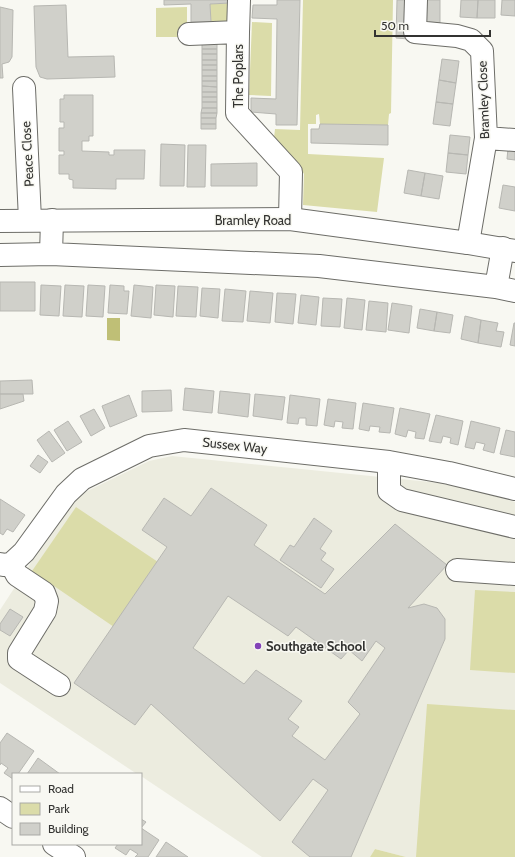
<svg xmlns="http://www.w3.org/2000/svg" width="515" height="857" viewBox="0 0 515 857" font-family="Cabin,sans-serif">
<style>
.built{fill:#ececdf}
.green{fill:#dbdca9}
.water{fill:#bfbf76}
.building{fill:#d0d0ca;stroke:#b7b7b2;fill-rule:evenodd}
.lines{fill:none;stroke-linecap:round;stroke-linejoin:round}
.minor-casing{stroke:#6d6d68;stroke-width:24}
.major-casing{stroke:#6d6d68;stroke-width:24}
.minor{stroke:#fff;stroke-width:22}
.major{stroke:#fff;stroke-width:22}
.poi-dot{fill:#8343b8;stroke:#f8f8f2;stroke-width:1.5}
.labels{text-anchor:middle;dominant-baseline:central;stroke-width:3;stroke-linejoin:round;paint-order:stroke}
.street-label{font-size:13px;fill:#333331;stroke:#f8f8f2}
.poi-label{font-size:13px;font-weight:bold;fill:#333331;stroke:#f8f8f2;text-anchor:start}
</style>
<rect width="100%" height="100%" fill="#f8f8f2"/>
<path class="built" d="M172,456L450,484L515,502V857H406L375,849L370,857H262L141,776V774H137L0,683V610L73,498L149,461Z"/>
<path class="green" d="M303,0H393L391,113L389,114L388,125L320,124L319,114L316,115V124H308V154L384,158L377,212L303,205L304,174L297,162L274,138L275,129L300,130Z
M230,3L231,22H211L210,4Z
M187,7V37H156V8Z
M252,22L272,23L271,96L249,95Z
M76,507L158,562L114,627L32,571Z
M475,590L515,592V673L470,670Z
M427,704L515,710V857H416Z
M375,849L406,857H370Z"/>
<path class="water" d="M107,318H120V341L107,340Z"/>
<path class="building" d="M164,0H230V3L210,4L211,22H191V4L164,5Z
M277,0H300L297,125H276V114L251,112V98L276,99L277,19L252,18L253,5H277Z
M397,0H410L409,39L396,38Z
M427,0H440V27L426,26Z
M461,0H478L477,18L460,17Z
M478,0H495V18H477Z
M502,0H515V16L501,15Z
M66,5L68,57L114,56L115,77L47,79L40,77L36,67L34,6Z
M0,7L13,10L12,57L9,62L2,64L3,78H0Z
M202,44H217V49H202Z
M202,49H217V54H202Z
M202,54H217V60H202Z
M442,59L459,61L456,83L439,80Z
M202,60H217V65H202Z
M202,65H217V70H202Z
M202,70H217V76H202Z
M202,76H217V81H202Z
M439,80L456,83L453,104L436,102Z
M202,81H217V87L202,86Z
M202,86L217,87V92H202Z
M202,92H217V97H202Z
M64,95H93V136H89V141H82V151L109,152V155H114V150H145L144,179H116V189L73,188V180L69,179V174H59V155H64V151H59V128H64V122H60V99H64Z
M202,97H217V102H202Z
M202,102H217V108H202Z
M436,102L453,104L450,126L433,124Z
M202,108H217V113H201Z
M201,113H217L216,118H201Z
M201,118H216V124H201Z
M201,124H216V129H201Z
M320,124L388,125V145L311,143V129H319Z
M450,135L470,137L468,155L448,153Z
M161,144L185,145L184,186H160Z
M188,145H206L205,187H187Z
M508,148H515V160L507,159Z
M448,153L468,155L466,174L446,172Z
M257,163V186H211V164Z
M408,170L425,173L421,196L404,193Z
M425,173L443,176L439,199L421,196Z
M503,185L515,187V211L499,208Z
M0,282H35V311H0Z
M41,285L61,286L59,316L40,315Z
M65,285L84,286L82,317L63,316Z
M88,285L105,286L103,317L86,316Z
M110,285L124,286V291H129L127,314L108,313Z
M134,285L153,287L151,318L131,316Z
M156,285L175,286L173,317L154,315Z
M178,286L198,287L196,317L176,316Z
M202,288L220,289L218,318L200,316Z
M225,289L246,291L243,322L222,321Z
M250,291L273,293L270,323L247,321Z
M277,293L296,294L293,324L275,322Z
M301,295L319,297L316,325L298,323Z
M323,298L342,299L340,327L321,326Z
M347,298L365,300L362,330L344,328Z
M369,301L388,303L386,332L366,330Z
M392,303L412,306L409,333L388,330Z
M420,309L437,312L434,331L417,328Z
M437,312L453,315L450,333L434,331Z
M465,316L481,320L478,343L461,339Z
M481,320L498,323L496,331L504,332L501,347L478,343Z
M514,323H515V346L510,345Z
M32,380L33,394H0V381Z
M185,388L214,391L212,413L183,410Z
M171,390L172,411L142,412V391Z
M220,391L250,394L248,417L218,413Z
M0,394H23L24,401L0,409Z
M255,394L285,397L282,420L253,416Z
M129,395L137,416L110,427L102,406Z
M290,395L320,399L317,426L306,425V418H299L298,424L287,423Z
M328,399L356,403L353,429L342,428L343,422L335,421L334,427L324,425Z
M363,403L394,408L390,433L379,432L380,427L370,426L369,431L359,429Z
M400,408L430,414L424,439L415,438L416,432L408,430L406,437L395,434Z
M94,409L105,428L91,436L80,416Z
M436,415L463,421L458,445L450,443L451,438L443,436L441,443L429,441Z
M68,421L82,442L67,451L54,430Z
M471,421L500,428L494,453L483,450L485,444L476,442L474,449L465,447Z
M506,430L515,432V457L500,454Z
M49,431L65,453L52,462L37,440Z
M38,455L48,462L40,473L30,466Z
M211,488L267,525L254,545L325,594L395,524L447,565L408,608L424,604L437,608L445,619V639L351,857H310L292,842L328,790L313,779L280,821L151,704L135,725L74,683L167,547L142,530L164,498L191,516ZM228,596L288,636L296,627L341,659L349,650L362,661L376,641L385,648L348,702L360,714L325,760L292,736L299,727L288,719L302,701L256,670L244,684L193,648Z
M0,499L25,515L13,532L7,529L3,535L0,533Z
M314,518L332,531L320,549L326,553L321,560L334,569L321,588L280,560L290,545L294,547Z
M10,609L23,617L10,636L0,630V624Z
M7,733L34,751L18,774H13V779L4,773L8,768L1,763L0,765V743Z
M38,758L60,774H27Z
M141,819L146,822L141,828L159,840L148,857H135L138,854L130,849L126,855L115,848L118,844H141Z
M166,842L188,857H156Z"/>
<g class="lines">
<defs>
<path id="minor" d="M416,0L415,32L457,36L471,40L482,51L486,138L468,243
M238,32L239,0
M189,34L238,32L237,113L291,172L290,219
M24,88L30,220
M486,138L515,140
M51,254L52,220
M0,255L51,254L319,266L496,287L515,291
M496,287L503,248
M389,462V491L402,500L515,527
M0,564L3,565L11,564L24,552L66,494L82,479L149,446L184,440L389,462L449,473L515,489
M11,564L17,575L44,593L47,601L45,611L19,653V659L59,685
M457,570L515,574
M0,808L13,817
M54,844L74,857"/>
<path id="major" d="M0,221L290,219L468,243L515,251"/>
</defs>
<use href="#minor" class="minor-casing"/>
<use href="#major" class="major-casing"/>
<use href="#minor" class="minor"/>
<use href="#major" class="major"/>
</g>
<circle class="poi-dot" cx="258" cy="646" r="4"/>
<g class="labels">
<g class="street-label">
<text transform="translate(238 76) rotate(-90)">The Poplars</text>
<text transform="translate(483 100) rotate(-92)">Bramley Close</text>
<text transform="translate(27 154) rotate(-93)">Peace Close</text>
<text x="253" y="220">Bramley Road</text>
<text transform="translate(235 445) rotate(6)">Sussex Way</text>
</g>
<g class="poi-label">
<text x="266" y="646">Southgate School</text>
</g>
</g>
<rect x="12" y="773" width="130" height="72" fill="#f8f8f2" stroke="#a9a9a5"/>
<rect x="20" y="786" width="20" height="6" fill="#ffffff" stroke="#a9a9a5"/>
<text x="48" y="793" font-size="12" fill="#333331">Road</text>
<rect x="20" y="803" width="20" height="12" fill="#dbdca9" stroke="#a9a9a5"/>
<text x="48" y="813" font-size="12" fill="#333331">Park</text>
<rect x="20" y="823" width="20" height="12" fill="#d0d0ca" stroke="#a9a9a5"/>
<text x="48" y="833" font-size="12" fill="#333331">Building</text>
<path d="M375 30v6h115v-6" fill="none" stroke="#333331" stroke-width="2"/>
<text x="381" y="30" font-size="12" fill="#333331" stroke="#f8f8f2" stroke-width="3" paint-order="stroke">50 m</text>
</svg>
